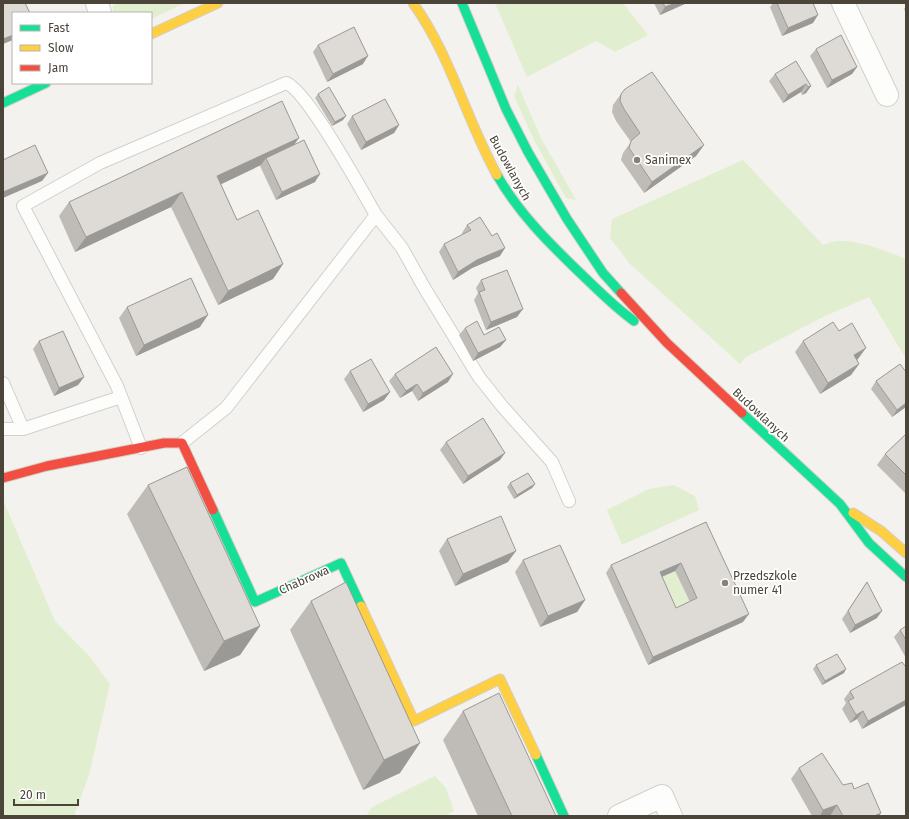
<svg xmlns="http://www.w3.org/2000/svg" width="909" height="819" viewBox="0 0 909 819" font-family="'Fira Sans',sans-serif">
<style>
.green{fill:#e1eecf}
.lines{fill:none;stroke-linecap:round;stroke-linejoin:round}
.lane-casing{stroke:#d2d0cb;stroke-width:14}
.street-casing{stroke:#d2d0cb;stroke-width:24}
.fast-casing{stroke:#d3cfc5;stroke-width:11}
.slow-casing{stroke:#d3cfc5;stroke-width:11}
.jam-casing{stroke:#d3cfc5;stroke-width:11}
.lane{stroke:#fdfdfc;stroke-width:12}
.street{stroke:#fdfdfc;stroke-width:22}
.fast{stroke:#16e098;stroke-width:9}
.slow{stroke:#ffcf43;stroke-width:9}
.jam{stroke:#f24e42;stroke-width:9}
.wall{fill:#bfbcb8;fill-rule:evenodd}
.shaded-wall{fill:#9b9996}
.building{fill:#dedbd6;stroke:#9b9996;fill-rule:evenodd}
.poi-dot{fill:#868178;stroke:#fff;stroke-width:1.5}
.labels{text-anchor:middle;dominant-baseline:central;stroke-width:3.5;stroke-linejoin:round;paint-order:stroke}
.poi-label{font-size:12px;fill:#4b4439;stroke:#fff;text-anchor:start}
.street-label{font-size:12px;fill:#4b4439;stroke:#fff}
</style>
<rect width="100%" height="100%" fill="#f4f2ee"/>
<path class="green" d="M118,3H185L151,19V13H113V6Z
M495,3H623L648,35L615,52L596,41L527,77Z
M518,85L541,138L576,200L566,198L534,140L514,96Z
M743,160L823,245C828,243 833,241 839,241C859,240 887,251 906,259V359L869,297L825,316L746,357L740,364L630,264L610,238L612,219Z
M674,485L695,496L699,510L622,545L607,510L649,489Z
M3,500L55,621L89,656L110,684L89,775L74,816H3Z
M675,571L692,606L671,616L654,580Z
M435,776L446,788L454,811L444,816H366L372,807Z"/>
<g class="lines">
<defs>
<path id="lane" d="M3,383L23,429
M3,429H23L121,397
M182,443L226,408L376,215L402,248L425,289L479,377L502,406L552,462L569,501
M141,448L117,386L23,206L100,163L286,83C307,90 362,191 376,215"/>
<path id="street" d="M97,3L100,13
M843,3L887,95
M619,816L662,796L671,816"/>
<path id="fast" d="M462,3L506,109L528,152L567,219L603,273L621,293
M3,103L46,83
M497,175C518,212 547,241 577,270C596,288 613,306 634,321
M742,413L840,504L869,543L906,577
M213,510L255,602L341,563L361,606
M536,755L564,816"/>
<path id="slow" d="M413,3C451,56 466,119 497,175
M151,34L218,3
M853,513L881,531L906,553
M361,606L414,721L500,679L536,755"/>
<path id="jam" d="M621,293L667,343L742,413
M3,478L47,466L164,443H182L213,510"/>
</defs>
<use href="#lane" class="lane-casing"/>
<use href="#street" class="street-casing"/>
<use href="#fast" class="fast-casing"/>
<use href="#slow" class="slow-casing"/>
<use href="#jam" class="jam-casing"/>
<use href="#lane" class="lane"/>
<use href="#street" class="street"/>
<use href="#fast" class="fast"/>
<use href="#slow" class="slow"/>
<use href="#jam" class="jam"/>
</g>
<path class="wall" d="M654,3H687L660,15Z
M773,3H813V23L782,36L770,7Z
M906,6V14L904,9Z
M318,45L363,64L327,82L313,52Z
M816,49L857,67L852,74L827,88L810,56Z
M775,74L811,86L806,93L802,95L801,92L783,103L769,81Z
M318,94L343,120L332,126L315,98Z
M621,94L704,145L696,156L644,193L621,160L623,153L631,142L616,121L612,112L613,105Z
M352,116L399,125L394,133L361,150L347,124Z
M294,145L315,182L276,200L260,166L261,165L221,184L237,220L283,264L273,279L218,305L171,207L75,252L59,216L69,202Z
M467,225L500,256L472,268L453,280L439,252L444,244L463,235L462,233Z
M481,280L517,317L486,330L474,300L478,293L476,288Z
M127,307L200,327L136,356L119,318Z
M465,328L484,335L506,340L500,347L473,361L459,335Z
M839,331L858,359L857,360L859,364L851,375L820,394L795,352L803,341Z
M39,341L84,377L78,385L54,396L33,349Z
M350,371L390,392L384,400L363,412L344,379Z
M906,372V407L892,417L871,389L876,381Z
M395,374L448,382L418,401L412,391L400,398L389,381Z
M906,434V494L877,465L885,454Z
M446,442L500,460L463,484L440,450Z
M510,483L535,484L532,488L514,499L507,487Z
M148,485L260,626L240,655L204,671L127,514Z
M706,522L743,622L648,665L606,573L611,565ZM675,571L690,602L676,608L662,577Z
M447,539L508,562L455,586L439,551Z
M523,560L585,600L577,612L540,627L515,572Z
M867,582L877,618L850,633L842,619Z
M311,601L400,773L363,790L290,630Z
M906,626V658L894,637L900,630Z
M816,665L844,673L822,685L813,669Z
M850,691L906,705L862,729L857,719L850,723L842,709L846,703L844,699Z
M463,711L556,816H478L443,740Z
M799,768L843,785L854,789L879,816H812L791,779Z"/>
<path class="shaded-wall" d="M675,3H687L660,15L665,7Z
M818,15L813,23L782,36L788,28Z
M13,35V40L3,44V39Z
M368,56L363,64L327,82L333,74Z
M857,67L852,74L827,88L832,80Z
M806,84L801,92L783,103L788,95Z
M811,86L806,93L802,95L808,87Z
M346,116L343,120L332,126L335,122Z
M399,125L394,133L361,150L366,142Z
M299,138L289,152L266,158L261,165L207,191L217,176Z
M704,145L696,156L644,193L652,182Z
M48,173L42,181L3,198V192Z
M320,174L315,182L276,200L282,192Z
M182,192L171,207L75,252L86,237Z
M505,248L500,256L472,268L453,280L458,272L477,260Z
M283,264L273,279L218,305L228,291Z
M523,309L517,317L486,330L491,322Z
M208,315L200,327L136,356L144,345Z
M506,340L500,347L473,361L478,353Z
M866,348L858,359L846,366L854,355Z
M859,364L851,375L820,394L828,383Z
M453,374L448,382L418,401L423,393Z
M84,377L78,385L54,396L59,388Z
M417,384L412,391L400,398L406,391Z
M390,392L384,400L363,412L368,404Z
M906,403V407L892,417L897,410Z
M505,453L500,460L463,484L468,476Z
M535,484L532,488L514,499L517,495Z
M516,551L508,562L455,586L463,574Z
M681,563L675,571L654,580L660,572Z
M585,600L577,612L540,627L548,616Z
M882,611L877,618L850,633L855,625Z
M749,614L743,622L648,665L653,657Z
M260,626L240,655L204,671L224,641Z
M846,669L844,673L822,685L825,681Z
M906,700V705L862,729L868,721Z
M863,711L857,719L850,723L856,715Z
M420,743L400,773L363,790L384,760Z
M837,805L830,816H820L823,810Z
M881,813L879,816H874Z"/>
<path class="building" d="M3,3H25L30,13H13V35L3,39Z
M663,3H675L665,7Z
M777,3H813L818,15L788,28Z
M354,27L368,56L333,74L318,45Z
M841,35L857,67L832,80L816,49Z
M796,61L811,86L808,87L806,84L788,95L775,74Z
M652,72L704,145L652,182L629,148L631,141L640,133L624,109L620,101L621,94L625,89Z
M329,87L346,116L335,122L318,94Z
M385,99L399,125L366,142L352,116Z
M282,101L299,138L217,176L237,220L258,210L283,264L228,291L182,192L86,237L69,202Z
M304,140L320,174L282,192L266,158Z
M35,145L48,173L3,192V160Z
M480,217L492,236L497,233L505,248L477,260L458,272L444,244L471,230L467,225Z
M507,270L523,309L491,322L479,292L485,290L481,280Z
M191,278L208,315L144,345L127,307Z
M477,321L484,335L499,327L506,340L478,353L465,328Z
M833,322L839,331L852,323L866,348L854,355L859,364L828,383L803,341Z
M63,331L84,377L59,388L39,341Z
M436,347L453,374L423,393L417,384L406,391L395,374Z
M371,359L390,392L368,404L350,371Z
M900,364L906,372V403L897,410L876,381Z
M483,418L505,453L468,476L446,442Z
M906,434V475L885,454Z
M187,467L260,626L224,641L148,485Z
M528,473L535,484L517,495L510,483Z
M501,516L516,551L463,574L447,539Z
M706,522L749,614L653,657L611,565ZM681,563L697,598L676,608L660,572Z
M560,545L585,600L548,616L523,560Z
M346,582L420,743L384,760L311,601Z
M867,582L882,611L855,625L848,611Z
M906,626V640L900,630Z
M837,654L846,669L825,681L816,665Z
M902,662L905,666L906,665V700L868,721L863,711L856,715L848,701L854,698L850,691Z
M499,693L556,816H512L463,711Z
M822,753L843,785L852,783L854,789L868,783L881,813L874,816H843L837,805L823,810L799,768Z"/>
<g class="poi-dot">
<circle cx="637" cy="160" r="4"/>
<circle cx="725" cy="583" r="4"/>
</g>
<g class="labels">
<g class="poi-label">
<text x="645" y="160">Sanimex</text>
<text x="733" y="576">Przedszkole<tspan x="733" dy="14">numer 41</tspan></text>
</g>
<g class="street-label">
<text transform="translate(510 168) rotate(61)">Budowlanych</text>
<text transform="translate(761 415) rotate(43)">Budowlanych</text>
<text transform="translate(304 580) rotate(-24)">Chabrowa</text>
</g>
</g>
<rect width="909" height="819" fill="none" stroke="#4b4439" stroke-width="8"/>
<rect x="12" y="12" width="140" height="72" fill="#ffffff" stroke="#b7b4b0"/>
<rect x="20" y="25" width="20" height="6" fill="#16e098" stroke="#b7b4b0"/>
<text x="48" y="32" font-size="12" fill="#4b4439">Fast</text>
<rect x="20" y="45" width="20" height="6" fill="#ffcf43" stroke="#b7b4b0"/>
<text x="48" y="52" font-size="12" fill="#4b4439">Slow</text>
<rect x="20" y="65" width="20" height="6" fill="#f24e42" stroke="#b7b4b0"/>
<text x="48" y="72" font-size="12" fill="#4b4439">Jam</text>
<path d="M14 799v6h64v-6" fill="none" stroke="#4b4439" stroke-width="2"/>
<text x="20" y="799" font-size="12" fill="#4b4439" stroke="#ffffff" stroke-width="3" paint-order="stroke">20 m</text>
</svg>
